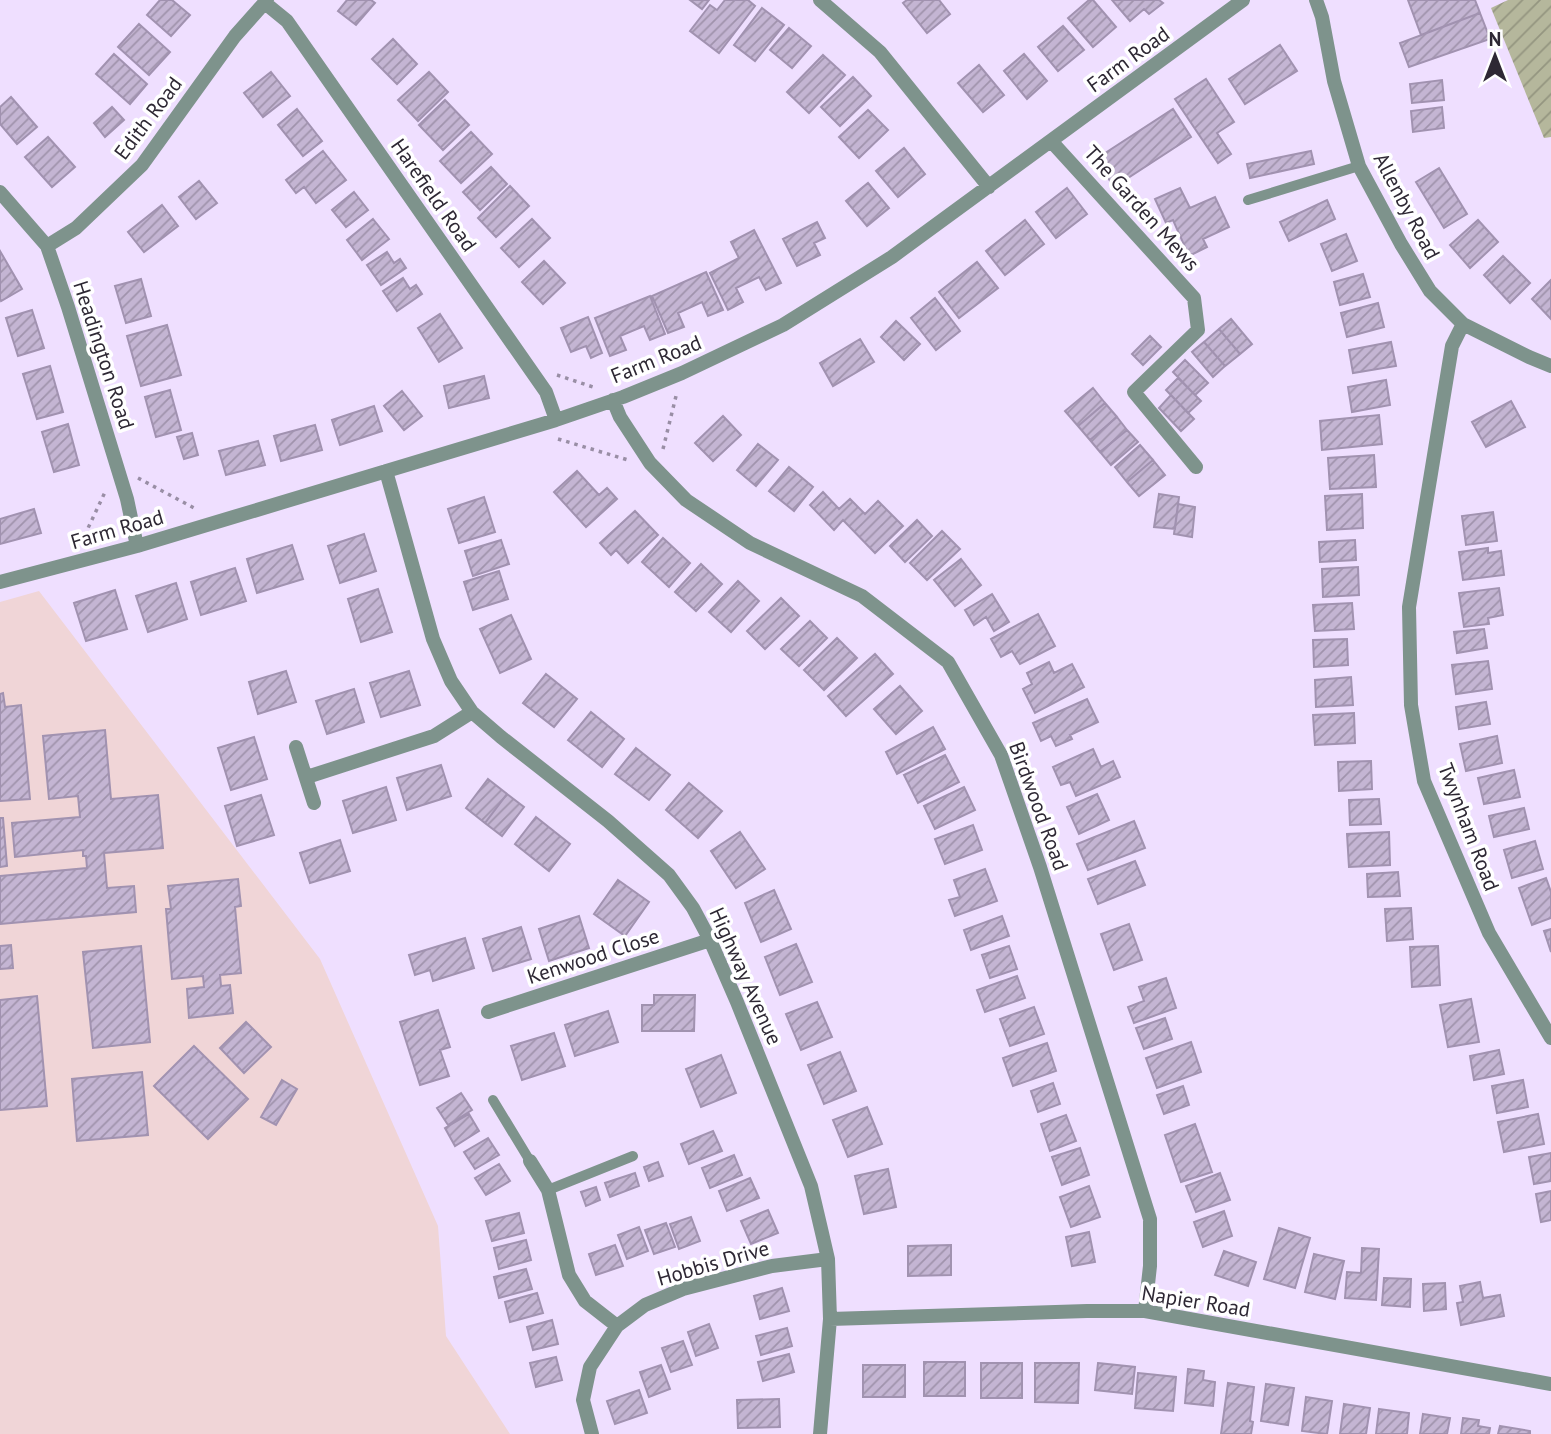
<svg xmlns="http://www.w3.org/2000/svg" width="1551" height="1434" viewBox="0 0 1551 1434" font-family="'PT Sans',sans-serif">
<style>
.education{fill:#f0d5d7}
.garden{fill:url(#garden-furrows)}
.building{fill:url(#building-hatch);stroke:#a192b0;stroke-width:2}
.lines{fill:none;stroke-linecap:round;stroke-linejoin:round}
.path{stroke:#998ea5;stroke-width:3.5;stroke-dasharray:3.5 5;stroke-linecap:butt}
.lane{stroke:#7e938c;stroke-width:10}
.street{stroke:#7e938c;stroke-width:14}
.labels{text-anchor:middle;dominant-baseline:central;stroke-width:7;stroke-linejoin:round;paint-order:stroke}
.street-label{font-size:21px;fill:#2e2834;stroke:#fff}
</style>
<defs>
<pattern id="garden-furrows" width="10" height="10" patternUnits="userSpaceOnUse" patternTransform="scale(1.75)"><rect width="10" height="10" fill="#b5b79c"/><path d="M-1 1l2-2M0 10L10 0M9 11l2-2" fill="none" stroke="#949580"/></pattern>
<pattern id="building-hatch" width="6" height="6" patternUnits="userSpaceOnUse" patternTransform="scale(1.75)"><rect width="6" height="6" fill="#c4b5d3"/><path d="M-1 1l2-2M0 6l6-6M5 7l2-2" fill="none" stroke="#a093ac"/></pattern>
</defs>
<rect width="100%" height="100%" fill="#efdfff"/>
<path class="education" d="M39,591L320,959L438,1226L446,1336L510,1434H0V602Z"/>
<path class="garden" d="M1508,0H1551V137L1544,138L1491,8Z"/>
<path class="building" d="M160,0H172L190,15L171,36L147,15Z
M347,0H371L375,3L356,25L338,11Z
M690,0H709L702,9Z
M725,0H748L755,6L719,53L690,31L710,5L717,10Z
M907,0H939L950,14L927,33L903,3Z
M1089,0H1093L1116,27L1093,47L1068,18Z
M1112,0H1159L1163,3L1149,14L1144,9L1130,21Z
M1408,0H1475L1480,13L1421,35Z
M762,8L784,25L755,61L734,45Z
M1480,13L1490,39L1409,67L1400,43Z
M139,24L170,52L149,75L118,47Z
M1063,26L1084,50L1058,71L1038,47Z
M789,28L811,46L792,68L770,50Z
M393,39L417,64L397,84L372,59Z
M1280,45L1297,71L1245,104L1229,79Z
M114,54L147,84L130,104L96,74Z
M1024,54L1047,81L1027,99L1004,71Z
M823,55L845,75L809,113L787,92Z
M979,65L1004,95L983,112L958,83Z
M271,72L290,96L263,117L244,93Z
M429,72L448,92L418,121L398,100Z
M853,77L871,96L840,126L821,107Z
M1206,79L1234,122L1217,133L1231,154L1218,163L1175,99Z
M1442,80L1444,100L1412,103L1410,84Z
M11,97L37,127L17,144L0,124V107Z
M445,100L469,125L443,150L419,125Z
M112,107L124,120L105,137L94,123Z
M1442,107L1444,128L1413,132L1411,111Z
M297,109L322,141L303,156L278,125Z
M1173,109L1191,137L1114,187L1096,159Z
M868,110L888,130L859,158L839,137Z
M471,132L492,154L461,183L440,161Z
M48,137L75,167L52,187L25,157Z
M904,148L925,174L898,197L876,171Z
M323,151L346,180L316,203L304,187L296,193L286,180Z
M1311,151L1314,164L1250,178L1247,164Z
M491,167L507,184L480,210L463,192Z
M1439,168L1467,214L1444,228L1416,182Z
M199,181L217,203L196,219L179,197Z
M868,183L889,208L867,226L846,201Z
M510,186L529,206L496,237L478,218Z
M1067,188L1087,214L1056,238L1036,212Z
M1180,188L1190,208L1215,197L1229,227L1203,239L1207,247L1189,256L1173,220L1166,223L1155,199Z
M354,192L368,210L346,227L332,210Z
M1327,200L1335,219L1289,241L1280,222Z
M162,205L178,226L144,252L128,232Z
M373,219L389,239L362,260L347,240Z
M532,219L550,238L519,267L501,248Z
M1025,220L1044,244L1005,275L986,251Z
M1478,220L1498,242L1470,268L1450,245Z
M817,222L825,238L814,243L820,255L797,266L783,239Z
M754,230L781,283L766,290L759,277L736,288L743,302L728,310L710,273L739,258L731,242Z
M1346,234L1357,261L1332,271L1321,244Z
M0,251L22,289L1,301L0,299Z
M387,252L394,263L400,259L406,268L381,285L367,265Z
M1503,256L1530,283L1510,303L1484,275Z
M544,261L565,283L543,304L522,282Z
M977,262L998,288L959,318L939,292Z
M706,272L723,310L708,316L702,302L678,313L684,327L668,333L652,296Z
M1363,274L1370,297L1340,305L1334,282Z
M403,278L410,289L416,285L422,294L397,311L383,291Z
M141,279L151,316L126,323L115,286Z
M1551,280V319L1532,299Z
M650,296L665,334L650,340L644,326L620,336L626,350L610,356L595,318Z
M935,298L960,331L936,350L911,318Z
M1378,303L1384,327L1347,337L1341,313Z
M32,310L44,348L18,356L6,318Z
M440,314L462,348L439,362L418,328Z
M588,317L602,353L591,358L586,346L571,352L561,328Z
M1231,319L1252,344L1240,354L1219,329Z
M896,321L920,344L904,360L881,337Z
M167,325L181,375L141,386L127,336Z
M1219,329L1240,354L1225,366L1204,342Z
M1150,336L1161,347L1143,365L1132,354Z
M860,339L874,362L833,386L820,363Z
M1204,342L1225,366L1213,377L1192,352Z
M1391,342L1396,366L1353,373L1349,350Z
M1185,360L1208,383L1195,395L1173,372Z
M50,366L63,412L37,419L23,374Z
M484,376L489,398L449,408L444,386Z
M1178,378L1201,401L1188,413L1166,390Z
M1386,380L1390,405L1352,412L1348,387Z
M1093,388L1105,403L1078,426L1065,411Z
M170,390L181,430L156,437L145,397Z
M402,391L422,416L404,430L384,406Z
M1171,395L1194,419L1181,431L1159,408Z
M1511,401L1525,427L1486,447L1472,422Z
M1105,403L1117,417L1090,440L1078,426Z
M374,406L382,431L340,445L332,420Z
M1379,415L1382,444L1322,450L1320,421Z
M723,416L741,435L713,461L695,443Z
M1117,417L1127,430L1100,452L1090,440Z
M68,424L79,465L54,472L42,432Z
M315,425L322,450L281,461L274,436Z
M1127,430L1138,442L1111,465L1100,452Z
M192,433L198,455L184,459L177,437Z
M258,441L265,465L226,475L219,451Z
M758,444L778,460L756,486L737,470Z
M1140,445L1153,460L1127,482L1115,467Z
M1374,455L1376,487L1330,489L1328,458Z
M1153,460L1165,475L1139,496L1127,482Z
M789,467L813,487L794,511L769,491Z
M577,471L599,495L607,488L617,499L586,527L554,492Z
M823,492L839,509L850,499L865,514L878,501L903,526L875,553L843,520L834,530L810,505Z
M1159,494L1179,497L1175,529L1154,527Z
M1362,494L1363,528L1327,530L1325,496Z
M484,497L495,532L459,543L448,509Z
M1178,504L1195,507L1192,537L1174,534Z
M34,509L41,533L0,544V519Z
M635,511L658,535L628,563L616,550L611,555L600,543Z
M1493,512L1497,541L1466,545L1462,516Z
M917,520L932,536L905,562L890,546Z
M942,531L960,549L927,580L910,563Z
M364,534L376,571L340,583L328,546Z
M663,538L690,563L669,587L642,562Z
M501,540L509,564L473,576L465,551Z
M1355,540L1356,560L1320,562L1319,542Z
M292,545L303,579L257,593L247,559Z
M1488,548V553L1501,551L1504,575L1463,580L1459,552Z
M961,559L981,585L955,606L934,580Z
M701,564L722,584L696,611L675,592Z
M1358,567L1359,595L1323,597L1322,569Z
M235,568L246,601L201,615L191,582Z
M499,571L508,599L473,610L464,582Z
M738,581L759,601L731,632L709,612Z
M176,583L187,619L148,632L136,596Z
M1499,588L1503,615L1488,618L1489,624L1464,627L1459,593Z
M378,589L392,632L361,642L348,599Z
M115,590L127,629L86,641L74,603Z
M992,594L1009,622L994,631L986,617L974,625L965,610Z
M781,598L799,616L765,649L747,631Z
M1352,603L1354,629L1315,631L1313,605Z
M1038,614L1055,646L1020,664L1012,651L1001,657L991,639Z
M511,615L531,659L500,673L480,629Z
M810,621L827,638L799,666L781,649Z
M1484,629L1487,648L1457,653L1454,632Z
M837,638L857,658L824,690L804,670Z
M1347,639L1348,665L1314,667L1313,640Z
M875,654L893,674L846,716L828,696Z
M1488,661L1492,689L1456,694L1452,665Z
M1049,662L1054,673L1072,664L1084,687L1035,713L1023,689L1032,684L1027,673Z
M286,671L296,702L258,714L249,682Z
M409,671L420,705L381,717L370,683Z
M546,674L577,699L554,727L523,703Z
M1351,677L1353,705L1316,707L1315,680Z
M900,686L922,711L896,734L874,709Z
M354,689L364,722L327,734L316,701Z
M3,693L5,707L21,705L30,799L0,801V694Z
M1087,699L1098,722L1070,735L1072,739L1056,746L1051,736L1041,741L1033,723Z
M1486,702L1490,724L1459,729L1456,707Z
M591,712L624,739L602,767L568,740Z
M1354,713L1355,743L1315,745L1313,715Z
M933,727L945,749L897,774L886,752Z
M105,730L111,799L158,795L163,848L104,853L107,888L134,886L136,912L0,924V876L87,868L86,856H83V850L15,857L12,823L80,817L78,796L49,799L43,736Z
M1497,736L1502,763L1466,771L1460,744Z
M254,737L267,779L231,790L218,748Z
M636,748L670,775L649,800L615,774Z
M1093,749L1101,767L1113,761L1120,777L1076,796L1070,782L1061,785L1053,767Z
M945,755L959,782L918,803L904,775Z
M1371,761L1372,789L1339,791L1338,762Z
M441,765L451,796L407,810L397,778Z
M1514,770L1520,797L1484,804L1478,778Z
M488,779L507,794L485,823L466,808Z
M689,783L722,811L698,838L666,810Z
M386,787L396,820L353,833L343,801Z
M964,787L975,810L935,829L924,806Z
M507,794L524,807L502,836L485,823Z
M1097,794L1109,820L1079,834L1067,807Z
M261,795L274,835L237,846L225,806Z
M1379,799L1381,824L1350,825L1349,800Z
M1524,808L1529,829L1494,837L1489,816Z
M536,817L570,844L549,871L515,844Z
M0,818H3L7,866L0,867Z
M1134,821L1145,848L1088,870L1077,844Z
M973,825L982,850L945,864L935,839Z
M740,832L765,869L736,888L711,851Z
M1389,832L1390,865L1349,867L1347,834Z
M340,840L350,871L310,883L300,853Z
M1535,841L1543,869L1512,878L1504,850Z
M1135,861L1145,885L1098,904L1088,879Z
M985,869L997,901L955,916L949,900L960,897L954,880Z
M1398,872L1400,896L1368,897L1367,874Z
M1546,878L1551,892V918L1532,925L1519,888Z
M238,879L241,906L235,907L241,973L220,975L221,986L230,985L233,1013L189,1018L187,989L204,987L203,976L172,979L166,909H171L168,886Z
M618,880L649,902L625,936L594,914Z
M774,890L791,929L761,942L745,903Z
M1411,908L1413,939L1387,941L1385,909Z
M579,916L589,948L549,961L539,929Z
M1002,916L1009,936L971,950L964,930Z
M1129,924L1142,960L1114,970L1101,934Z
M521,927L531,959L493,971L483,939Z
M1551,929V952L1544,931Z
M465,938L474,968L433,981L430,970L415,975L409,955Z
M796,944L812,982L780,995L765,957Z
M11,945L13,968L0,969V946Z
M141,946L150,1042L93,1048L83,952Z
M1009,946L1017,969L990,978L982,955Z
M1438,946L1440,985L1412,987L1410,947Z
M1017,976L1025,998L985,1012L977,990Z
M1166,978L1176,1008L1134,1023L1128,1007L1144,1001L1139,987Z
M654,995H695L694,1031H642V1005H654Z
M37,996L47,1106L0,1110V1000Z
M1471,999L1479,1042L1448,1047L1440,1005Z
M817,1002L832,1037L801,1050L786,1014Z
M1034,1007L1044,1034L1010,1046L1000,1019Z
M438,1010L450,1047L440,1050L449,1076L420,1085L400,1022Z
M608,1011L618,1042L575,1056L565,1025Z
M1165,1018L1172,1039L1144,1049L1136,1028Z
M246,1022L271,1047L244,1073L220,1048Z
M554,1033L565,1066L522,1080L511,1046Z
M1191,1042L1201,1072L1157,1088L1146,1058Z
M1047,1043L1056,1071L1013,1086L1003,1058Z
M194,1046L248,1099L208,1139L154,1086Z
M1499,1050L1504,1074L1474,1080L1470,1056Z
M840,1052L856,1091L824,1104L808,1065Z
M721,1055L736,1093L701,1107L686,1069Z
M142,1072L148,1135L77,1141L72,1079Z
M282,1080L297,1089L276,1125L261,1117Z
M1523,1080L1528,1107L1497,1113L1492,1086Z
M1053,1083L1060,1104L1038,1112L1031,1091Z
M1183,1086L1189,1105L1164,1114L1157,1095Z
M461,1093L472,1110L448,1125L437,1108Z
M867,1107L882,1144L848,1157L833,1120Z
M469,1114L479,1131L455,1146L445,1128Z
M1538,1114L1544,1144L1504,1152L1498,1122Z
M1066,1115L1076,1141L1050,1151L1041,1124Z
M1195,1124L1212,1172L1181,1182L1165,1135Z
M713,1131L722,1151L689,1164L681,1144Z
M488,1138L499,1155L475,1169L464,1152Z
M1080,1148L1089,1175L1062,1185L1052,1157Z
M1551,1153V1181L1534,1184L1529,1157Z
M734,1155L742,1175L710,1188L702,1168Z
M658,1162L663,1176L649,1181L644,1167Z
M499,1164L510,1181L486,1195L475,1178Z
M888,1169L896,1207L864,1214L855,1176Z
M635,1173L639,1186L610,1197L605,1183Z
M1220,1173L1230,1200L1196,1212L1186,1186Z
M750,1178L759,1198L727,1211L719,1191Z
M1089,1186L1100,1217L1071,1227L1060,1197Z
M596,1187L600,1200L586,1206L581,1192Z
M1551,1191V1220L1541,1222L1536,1194Z
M768,1210L778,1233L751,1244L741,1221Z
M1224,1211L1232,1236L1203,1247L1194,1222Z
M519,1213L524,1233L492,1241L486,1221Z
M691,1217L700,1241L679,1249L670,1224Z
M666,1223L675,1247L654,1254L645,1230Z
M639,1227L648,1251L627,1259L618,1235Z
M1279,1228L1310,1238L1295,1288L1264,1279Z
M1089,1232L1095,1262L1072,1266L1066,1237Z
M526,1240L531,1260L499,1269L494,1248Z
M615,1245L623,1266L596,1275L589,1254Z
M951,1245V1275L908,1276V1246Z
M1362,1248L1379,1249L1376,1300L1345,1298L1347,1272L1361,1273Z
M1224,1251L1256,1262L1248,1286L1215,1275Z
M1314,1254L1344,1261L1335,1299L1305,1292Z
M526,1269L532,1289L499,1298L494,1277Z
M1384,1278L1411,1279L1410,1307L1382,1305Z
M1480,1282L1483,1298L1500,1295L1504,1316L1461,1325L1457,1303L1463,1302L1460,1286Z
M1445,1283L1446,1309L1424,1311L1423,1284Z
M782,1288L789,1311L760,1319L754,1296Z
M537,1293L543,1313L510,1322L505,1302Z
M552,1320L558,1344L533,1350L527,1327Z
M709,1324L718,1348L696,1356L688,1332Z
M787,1328L792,1346L761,1355L756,1336Z
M683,1341L692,1365L671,1372L662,1348Z
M789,1354L794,1372L763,1381L758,1362Z
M556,1357L562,1380L536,1387L530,1363Z
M924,1362H965V1396H924Z
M981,1363H1022V1398H981Z
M1035,1363H1079L1078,1403L1035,1402Z
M1098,1363L1135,1367L1132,1394L1095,1390Z
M661,1365L670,1389L649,1397L640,1372Z
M863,1365H905V1397H863Z
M1188,1369L1204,1371L1203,1380L1215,1382L1213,1406L1185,1403Z
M1138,1373L1176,1377L1173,1411L1135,1408Z
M1228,1383L1254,1387L1250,1421L1253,1422L1251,1434H1221Z
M1266,1384L1294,1388L1288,1425L1261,1421Z
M639,1390L647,1413L615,1424L607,1401Z
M1306,1397L1332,1401L1327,1434L1302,1431Z
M779,1399L780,1427L738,1428L737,1400Z
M1344,1404L1370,1408L1366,1434H1340Z
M1379,1409L1409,1413L1407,1434H1376Z
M1423,1414L1450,1418L1447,1434H1420Z
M1463,1418L1479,1420L1478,1426L1490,1428L1489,1434H1461Z
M1500,1426L1530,1431V1434H1498Z"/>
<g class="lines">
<path class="path" d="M557,375L596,388
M558,439L628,460
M663,449L677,392
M138,478L196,509
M81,543L106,490"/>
<path class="lane" d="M1248,200L1359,166
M493,1100L530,1161
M548,1190L633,1156"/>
<path class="street" d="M820,0L880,52L989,187
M1316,0L1322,17L1334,81L1359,166L1401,244L1430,291L1463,324L1529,357L1551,366
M265,3L287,21L546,392L556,420
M1051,141L1194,298L1198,330L1134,392L1196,467
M0,192L47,246L68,307L127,499L137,546
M47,246L76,228L142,165L235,36L267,0
M1463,324L1452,346L1409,607L1411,705L1424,781L1489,933L1551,1038
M613,400L620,417L650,463L686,500L750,543L862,596L948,662L1001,755L1040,867L1150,1219V1266L1145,1311
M386,471L433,639L451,681L472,712L501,737L608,821L669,875L693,908L710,940L737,1002L811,1186L822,1233L828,1259L830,1319L820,1434
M0,582L137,546L556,420L623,397L682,373L783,325L892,257L1243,0
M296,747L314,803
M307,777L434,736L472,712
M488,1012L710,940
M530,1161L548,1190L569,1275L585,1301L617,1326
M830,1319L1087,1311H1145L1551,1384
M592,1434L583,1400L590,1367L617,1326L645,1305L683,1289L772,1266L828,1259"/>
</g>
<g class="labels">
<g class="street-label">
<text transform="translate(1128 59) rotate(-36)">Farm Road</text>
<text transform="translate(148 118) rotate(-53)">Edith Road</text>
<text transform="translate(434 195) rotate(55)">Harefield Road</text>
<text transform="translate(1407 206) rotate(62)">Allenby Road</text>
<text transform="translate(1142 208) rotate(48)">The Garden Mews</text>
<text transform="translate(104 355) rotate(72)">Headington Road</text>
<text transform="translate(656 359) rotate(-22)">Farm Road</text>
<text transform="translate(117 529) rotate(-16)">Farm Road</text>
<text transform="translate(1039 806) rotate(70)">Birdwood Road</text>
<text transform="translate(1469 827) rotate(69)">Twynham Road</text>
<text transform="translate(593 956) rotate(-18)">Kenwood Close</text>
<text transform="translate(746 976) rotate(66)">Highway Avenue</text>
<text transform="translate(713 1263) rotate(-16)">Hobbis Drive</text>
<text transform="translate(1196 1301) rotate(9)">Napier Road</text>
</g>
</g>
<g transform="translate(1495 56)" stroke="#ffffff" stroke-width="5" paint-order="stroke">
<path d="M0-5L12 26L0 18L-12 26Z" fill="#2e2834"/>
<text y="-10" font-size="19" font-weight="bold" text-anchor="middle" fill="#2e2834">N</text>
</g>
</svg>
